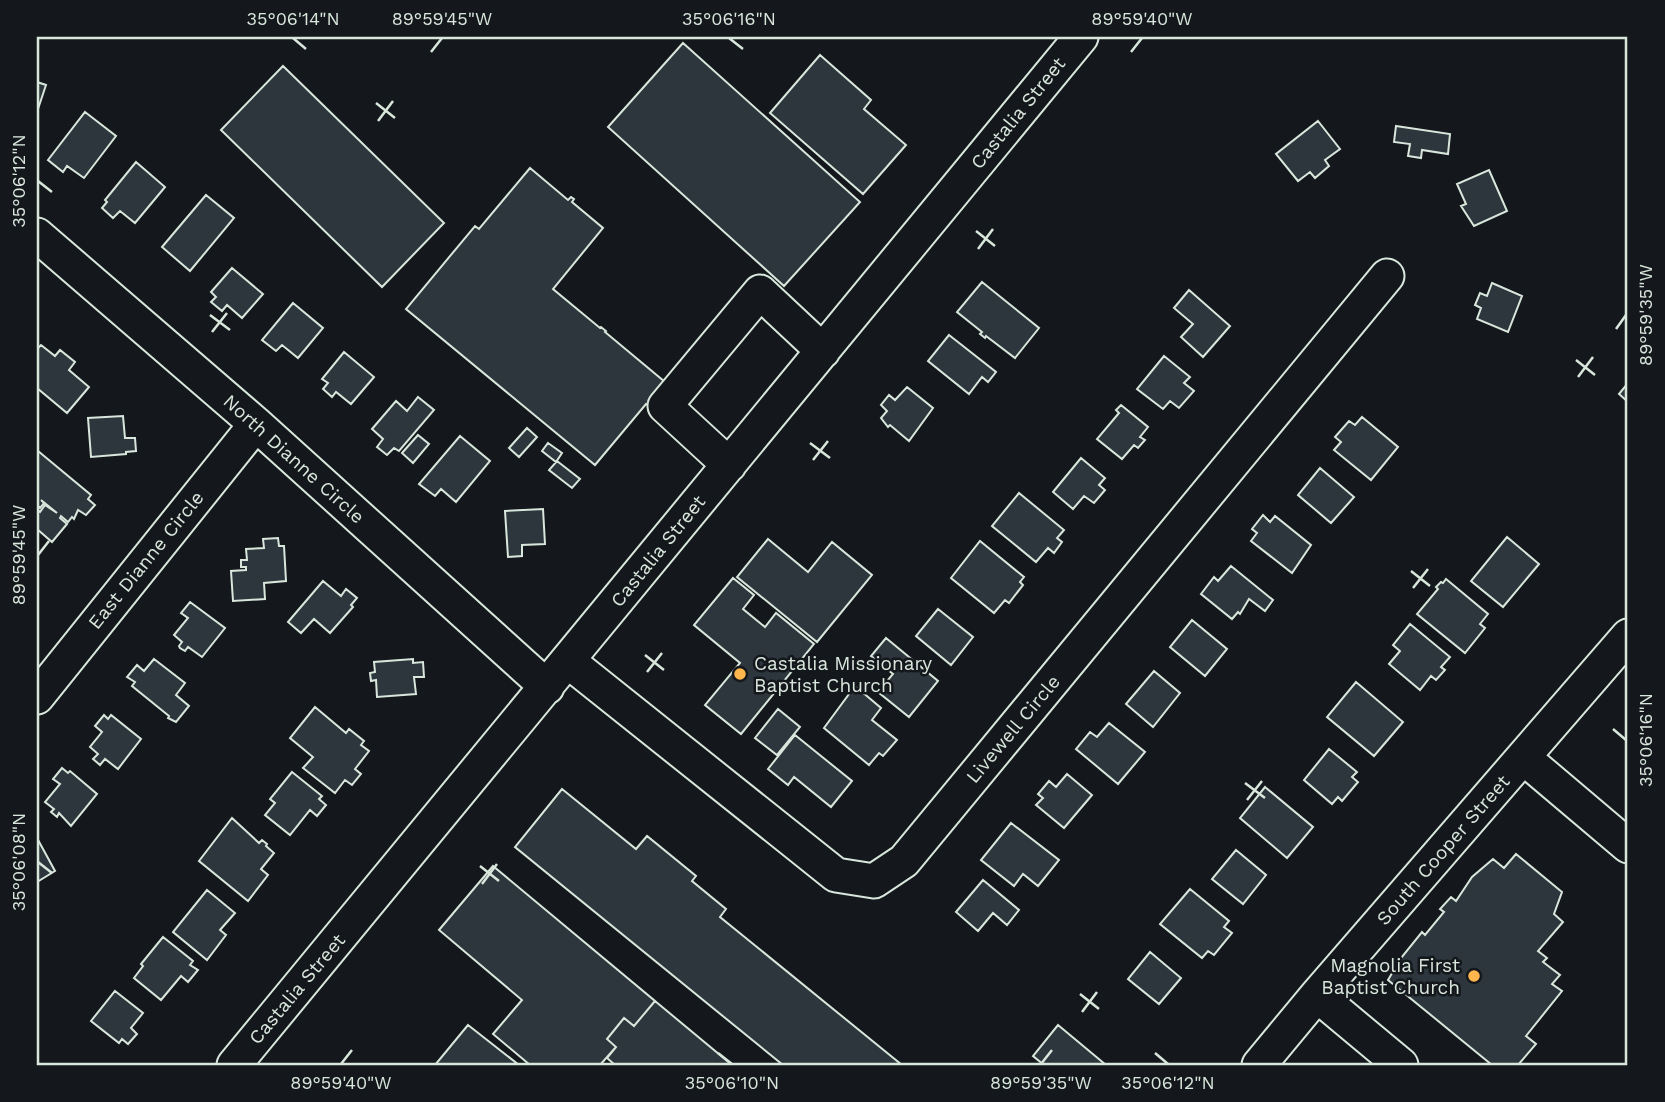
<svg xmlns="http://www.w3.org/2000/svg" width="1665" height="1102" viewBox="0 0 1665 1102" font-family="'Work Sans',sans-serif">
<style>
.building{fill:#2c363c;stroke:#d8e6dc;stroke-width:2}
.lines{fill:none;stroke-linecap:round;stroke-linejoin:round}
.minor-casing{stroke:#d8e6dc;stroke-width:37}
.minor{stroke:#14181c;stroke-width:33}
.ticks{fill:none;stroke:#d8e6dc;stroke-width:2.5}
.poi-dot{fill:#ffb74d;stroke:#14181c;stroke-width:2.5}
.labels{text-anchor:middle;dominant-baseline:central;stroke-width:5;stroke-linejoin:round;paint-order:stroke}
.street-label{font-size:19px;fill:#d8e6dc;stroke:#14181c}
.poi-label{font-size:19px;fill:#d8e6dc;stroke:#14181c;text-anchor:start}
.neatline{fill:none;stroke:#d8e6dc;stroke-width:2.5}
.ticks-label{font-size:18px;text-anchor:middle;fill:#d8e6dc}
</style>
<rect width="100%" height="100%" fill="#14181c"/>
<path class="building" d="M683,43L860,202L784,286L608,127Z
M820,55L871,100L864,109L906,145L863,194L770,113Z
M283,66L444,223L382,287L221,130Z
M37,82L46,85L37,112Z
M85,112L116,136L84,178L67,166L63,172L48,160Z
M1318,121L1340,149L1325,160L1329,166L1315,178L1310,172L1298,181L1276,154Z
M1396,126L1450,134L1448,154L1422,150L1421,158L1408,156L1410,144L1394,142Z
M136,162L165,187L135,223L120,211L113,218L102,208L107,202L105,200Z
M530,168L568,200L571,197L574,199L572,202L603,228L553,289L600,328L601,327L606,331L605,332L665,382L650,406L646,404L595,465L406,309L475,226L479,229Z
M1489,170L1507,211L1474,226L1461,206L1466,204L1457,184Z
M206,195L234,218L190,271L162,247Z
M232,268L263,294L242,318L227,305L222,311L211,302L216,297L211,292Z
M982,282L1039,328L1015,358L986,336L985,338L980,334L982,332L957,312Z
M1492,283L1522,296L1508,332L1477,319L1481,308L1475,305L1480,293L1487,296Z
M1189,290L1230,326L1203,357L1181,337L1193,324L1174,308Z
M293,303L323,328L298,358L282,345L276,351L262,340Z
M949,335L996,372L988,382L982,377L969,394L928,361Z
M41,345L55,356L60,350L75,362L69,370L89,387L67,413L37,388V349Z
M344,352L374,377L351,404L336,392L332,397L323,389L328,383L322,379Z
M1164,356L1190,377L1184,383L1194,391L1179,408L1170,401L1163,409L1137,389Z
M1628,383V402L1619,394Z
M907,387L933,408L909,441L890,425L888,427L881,418L887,411L881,405L889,395L895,400Z
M418,397L434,410L399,451L394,448L387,455L377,447L383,439L372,429L396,401L407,411Z
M1121,405L1148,427L1140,437L1145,440L1138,448L1134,445L1122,459L1097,439L1119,413L1116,410Z
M123,416L125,438H135L136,451L126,452V454L91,457L88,418Z
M1362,417L1398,447L1371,480L1334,450L1341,442L1335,437L1349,421L1355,425Z
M527,428L537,437L519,457L509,448Z
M418,435L429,444L413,463L402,453Z
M460,436L490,461L456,502L441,489L435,496L419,484Z
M548,443L562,453L556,462L542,451Z
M38,451L91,495L88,499L95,505L86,515L78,510L74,519L72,517L68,522L61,516L60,518L67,524L52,542L37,529V509L40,512L45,505L57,513L41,500L44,503L40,508L37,505Z
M1081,458L1105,478L1099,485L1105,490L1094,503L1084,496L1073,509L1053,492Z
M557,461L580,479L572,488L549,470Z
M1320,468L1354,497L1331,523L1298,495Z
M1019,493L1064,530L1057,538L1062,542L1054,553L1048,548L1036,562L992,526Z
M543,509L545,544L522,545V556L508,557L505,511Z
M1263,515L1270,522L1275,516L1311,545L1292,573L1251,541L1257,533L1252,529Z
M1507,537L1539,564L1503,607L1471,581Z
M278,538L279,546H284L286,581L264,583L265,599L233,601L231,571L246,570V567H241V560H247L246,549L264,548L263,539Z
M768,539L808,572L832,542L872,575L817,642L737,577Z
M980,541L1024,577L1020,582L1023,585L1009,603L1005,600L994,613L951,578Z
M1231,566L1273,600L1265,611L1249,599L1240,614L1238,612L1232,619L1201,594L1214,577L1218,581Z
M733,578L754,595L743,609L765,627L776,613L814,644L741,734L705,705L740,663L694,625Z
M1446,579L1488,614L1480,624L1485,628L1465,653L1417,614L1438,589L1436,587L1441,582L1443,583Z
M323,581L341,596L346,589L357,598L351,605L353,607L330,633L314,619L301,633L288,622Z
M190,602L225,628L202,657L188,647L185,651L180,648L179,646L182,642L174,635L188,618L181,613Z
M938,609L973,637L951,665L916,636Z
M1192,620L1227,649L1205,676L1170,647Z
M1410,624L1450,657L1441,667L1445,670L1436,680L1431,676L1420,690L1389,664L1400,651L1393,645Z
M886,638L938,681L909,717L878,692L893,674L871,656Z
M154,659L185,683L176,695L189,706L176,722L168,718L169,716L132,686L135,682L127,677L137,665L144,671Z
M413,659V663L423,662L424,677H414L416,694L377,697L376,680L371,681L370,673L375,672L374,662Z
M1154,671L1180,693L1153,727L1126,704Z
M1356,682L1403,722L1374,756L1327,717Z
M855,686L881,708L872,720L897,740L883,756L879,753L869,765L824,728Z
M315,707L346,733L349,729L364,741L361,745L369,751L355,769L361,774L352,785L345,780L335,793L303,768L313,757L290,738Z
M778,709L800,727L777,755L755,738Z
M104,715L108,719L111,715L141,739L118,769L105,759L100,765L93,759L98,754L90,747L102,732L95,726Z
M1109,723L1145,752L1118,784L1076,749L1090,732L1097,737Z
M795,735L852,781L831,807L794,777L788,785L768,769Z
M1329,749L1357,772L1352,777L1358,782L1342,801L1338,797L1332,804L1304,780Z
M62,768L68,773L70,771L97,794L71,826L59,813L57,817L51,812L54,809L45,802L60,784L53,779Z
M292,772L322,796L319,799L326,805L317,816L310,810L290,835L265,815L275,803L270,799Z
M1067,774L1092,795L1064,828L1036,805L1043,798L1038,794L1049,781L1056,787Z
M1265,787L1313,827L1287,858L1240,818Z
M562,789L636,849L647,836L696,876L692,881L726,909L720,917L902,1065H783L515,847Z
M232,818L259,843L262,840L267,844L266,846L274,853L261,869L268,875L248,901L199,861Z
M1011,823L1059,860L1038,886L1023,874L1014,886L981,860Z
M37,838L55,871L37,882Z
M1236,850L1266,875L1243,904L1212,879Z
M1516,854L1562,892L1554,914L1563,922L1538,951L1547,958L1543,962L1560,975L1552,984L1562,991L1526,1036L1536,1044L1518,1065H1492L1388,980L1401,958L1422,932L1425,935L1444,912L1440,909L1451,897L1456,901L1472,877L1493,859L1504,868Z
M493,866L655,1001L634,1026L624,1018L607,1039L616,1047L600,1065H530L493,1034L522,1000L439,930Z
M983,880L1019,910L1007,925L993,913L978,931L956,912Z
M1190,889L1229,921L1224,927L1232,933L1214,955L1208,951L1202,958L1160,924Z
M207,890L235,913L220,930L226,935L207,960L173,932Z
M163,937L193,961L190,965L198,970L188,982L181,976L161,1000L134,978L143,966L141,964Z
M1150,952L1181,978L1159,1004L1128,979Z
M115,991L143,1013L131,1028L137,1034L128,1044L122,1039L119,1043L91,1021Z
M655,1001L732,1065H615L607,1058L616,1047L607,1039L624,1018L634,1026Z
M468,1025L519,1065H435Z
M1058,1025L1106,1065H1044L1033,1056Z"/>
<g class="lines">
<defs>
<path id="minor" d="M37,235L256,424L547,687
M729,465L665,406L760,292L823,351
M568,661L836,875L874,881L904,861L1387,276
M37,697L256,424
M1524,758L1628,846
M1317,995L1401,1065
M234,1065L1081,37
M1259,1065L1317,995L1628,636"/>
</defs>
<use href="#minor" class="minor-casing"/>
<use href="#minor" class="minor"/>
</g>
<path class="ticks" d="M293,38L306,49M729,38L743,49M431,52L442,38M1131,52L1142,38M376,103L395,118M378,121L393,101M38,181L52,192M976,231L995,246M978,249L993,229M210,315L230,330M1616,329L1626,315M212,332L227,313M1576,360L1595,375M1578,377L1593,357M810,443L830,458M813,460L828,441M38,555L49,541M1411,571L1430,586M1413,588L1428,569M645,655L664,670M647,672L662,653M1613,729L1626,740M1245,783L1265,798M1247,800L1262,781M38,862L52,873M480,866L499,881M482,884L497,864M1080,994L1099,1009M1082,1012L1097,992M718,1053L732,1064M1155,1053L1168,1064M341,1064L352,1050M1041,1064L1052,1050"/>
<g class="poi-dot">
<circle cx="740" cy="674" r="7"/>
<circle cx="1474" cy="976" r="7"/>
</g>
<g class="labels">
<g class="street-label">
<text transform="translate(1018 113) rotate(-51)">Castalia Street</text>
<text transform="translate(294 459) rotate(42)">North Dianne Circle</text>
<text transform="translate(658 551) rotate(-51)">Castalia Street</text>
<text transform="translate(146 560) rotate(-51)">East Dianne Circle</text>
<text transform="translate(1013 729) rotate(-50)">Livewell Circle</text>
<text transform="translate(1443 850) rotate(-49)">South Cooper Street</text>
<text transform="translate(297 989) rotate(-50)">Castalia Street</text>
</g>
<g class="poi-label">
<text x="754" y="663">Castalia Missionary<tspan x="754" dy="22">Baptist Church</tspan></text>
<text x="1460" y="965" text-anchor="end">Magnolia First<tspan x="1460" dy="22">Baptist Church</tspan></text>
</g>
</g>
<rect width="1665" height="1102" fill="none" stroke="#14181c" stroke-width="77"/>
<rect x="38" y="38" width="1588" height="1026" class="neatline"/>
<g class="ticks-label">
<text x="293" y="25">35°06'14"N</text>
<text x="442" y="25">89°59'45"W</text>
<text x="729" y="25">35°06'16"N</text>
<text x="1142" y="25">89°59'40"W</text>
<text transform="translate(19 181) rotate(-90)" y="6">35°06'12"N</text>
<text transform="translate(1646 315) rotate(-90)" y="6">89°59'35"W</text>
<text transform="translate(19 555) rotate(-90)" y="6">89°59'45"W</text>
<text transform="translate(1646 740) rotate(-90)" y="6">35°06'16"N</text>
<text transform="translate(19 862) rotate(-90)" y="6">35°06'08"N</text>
<text x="341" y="1089">89°59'40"W</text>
<text x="732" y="1089">35°06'10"N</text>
<text x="1041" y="1089">89°59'35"W</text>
<text x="1168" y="1089">35°06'12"N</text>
</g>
</svg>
